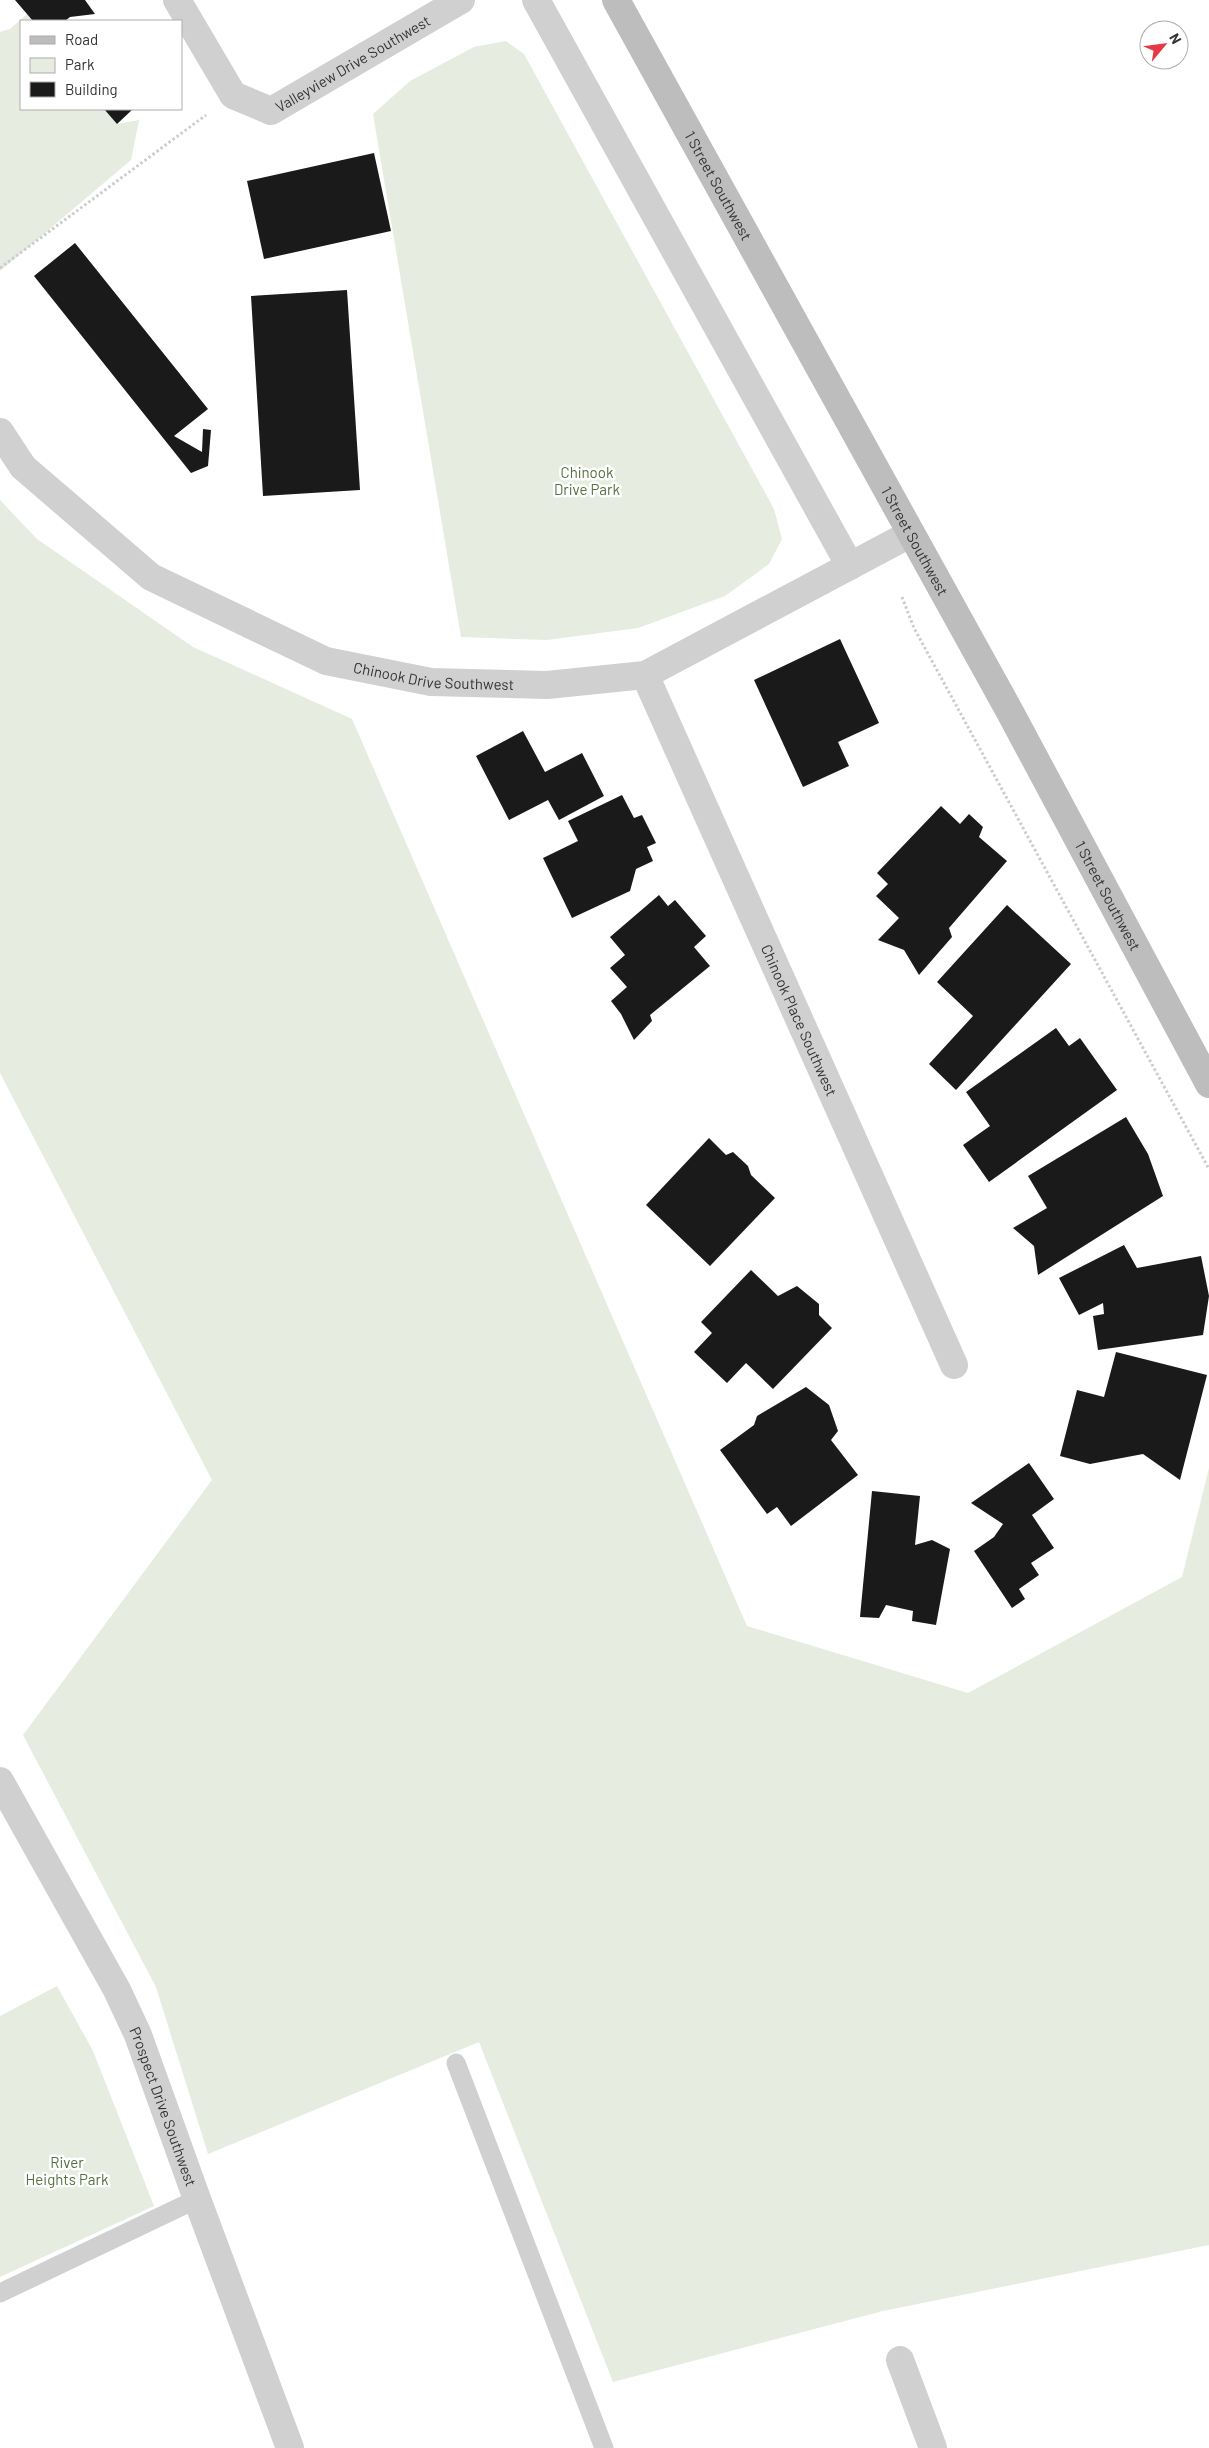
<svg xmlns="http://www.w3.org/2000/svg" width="1209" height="2448" viewBox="0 0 1209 2448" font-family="Barlow,sans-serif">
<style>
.green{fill:#e6ecdf}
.building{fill:#1a1a1a}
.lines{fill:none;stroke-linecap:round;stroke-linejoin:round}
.path{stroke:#cdcdcd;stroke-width:3;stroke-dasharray:2.5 2.5;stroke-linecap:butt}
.lane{stroke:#d0d0d0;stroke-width:19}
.street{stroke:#d0d0d0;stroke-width:28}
.secondary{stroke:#bdbdbd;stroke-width:28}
.labels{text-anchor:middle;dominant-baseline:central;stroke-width:5;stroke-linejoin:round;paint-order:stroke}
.street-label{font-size:15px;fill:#333;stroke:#fff}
.park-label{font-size:15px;fill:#56703f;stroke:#fff}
</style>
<rect width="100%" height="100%" fill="#fff"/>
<path class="green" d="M27,14L33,21H21V109H104L117,124L139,120L131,160L0,271V32L10,29Z
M506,41L524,54L774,509L782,539L769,564L725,596L638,628L547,640L461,637L373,114L410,81L474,47Z
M0,500L37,539L193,647L352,719L747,1626L968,1693L1182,1577L1209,1468V2245L883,2311L613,2382L479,2042L208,2154L156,1987L23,1735L212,1480L0,1073Z
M57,1986L93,2051L154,2206L0,2277V2016Z"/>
<path class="building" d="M15,0H85L95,14L70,17L65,21H33Z
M104,109H133L117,124Z
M374,153L391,231L264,259L247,181Z
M75,243L208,409L174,436L202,452L203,429L211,430L208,466L191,473L34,276Z
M347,290L360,490L263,496L251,296Z
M840,639L879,723L838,742L849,766L803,787L754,680Z
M523,731L545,772L582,753L604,796L559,820L548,800L509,820L476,756Z
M622,795L634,818L642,815L656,843L647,847L653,861L636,869L630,891L572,918L543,858L578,841L568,821Z
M941,806L960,824L969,814L983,827L979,837L1007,861L949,928L952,937L919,975L904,950L878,940L899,918L876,896L888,884L877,873Z
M659,895L668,906L675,900L706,936L694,947L710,966L650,1015L652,1021L634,1040L621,1014L611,1001L627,987L610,968L625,955L610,937Z
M1007,905L1071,964L956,1090L929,1064L973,1016L937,982Z
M1056,1028L1069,1046L1080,1038L1117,1090L989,1182L963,1145L990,1126L966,1092Z
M1126,1117L1148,1154L1163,1196L1038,1275L1034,1246L1013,1228L1047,1208L1028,1176Z
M709,1138L726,1155L733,1152L748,1166L751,1175L775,1198L710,1266L646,1205Z
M1124,1245L1137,1268L1201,1256L1209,1296L1203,1335L1098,1350L1093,1316L1104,1314L1103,1303L1079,1315L1059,1278Z
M751,1270L778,1296L797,1286L819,1304V1315L832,1328L773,1389L746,1363L727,1383L694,1352L712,1333L701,1322Z
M1116,1352L1207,1375L1180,1480L1143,1454L1090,1464L1060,1456L1077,1390L1104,1397Z
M806,1387L829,1405L838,1431L831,1440L858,1475L791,1526L777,1507L767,1514L720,1450L754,1425L757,1416Z
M1029,1463L1054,1499L1032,1515L1054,1548L1031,1563L1039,1575L1019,1589L1025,1599L1012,1608L974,1551L994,1537L1003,1524L971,1503Z
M872,1491L920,1496L915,1545L932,1540L950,1549L936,1625L912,1621L913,1611L886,1605L879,1618L860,1617Z"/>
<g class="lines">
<path class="path" d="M0,268L206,115
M902,597L914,628L1209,1169"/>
<path class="lane" d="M456,2063L604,2448
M0,2293L197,2199"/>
<g class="street">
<path id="s1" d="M177,0L233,95L271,111L461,0"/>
<path d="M536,0L850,566"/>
<path id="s2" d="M0,432L23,467L151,577L326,661L431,682L547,685L645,675L910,534"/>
<path id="s3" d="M645,675L954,1365"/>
<path id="s4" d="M0,1781L117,1990L138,2035L197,2199L290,2448"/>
<path d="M900,2360L933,2448"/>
</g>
<path class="secondary" id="s5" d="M616,0L1010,712L1209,1084"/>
</g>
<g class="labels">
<g class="street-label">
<text stroke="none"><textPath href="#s1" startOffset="246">Valleyview Drive Southwest</textPath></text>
<text stroke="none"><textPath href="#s5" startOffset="212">1 Street Southwest</textPath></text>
<text stroke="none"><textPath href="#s5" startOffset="618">1 Street Southwest</textPath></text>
<text stroke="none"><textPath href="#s2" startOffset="514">Chinook Drive Southwest</textPath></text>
<text stroke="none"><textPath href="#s5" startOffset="1022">1 Street Southwest</textPath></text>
<text stroke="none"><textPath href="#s3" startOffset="378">Chinook Place Southwest</textPath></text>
<text stroke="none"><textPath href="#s4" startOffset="365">Prospect Drive Southwest</textPath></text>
</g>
<g class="park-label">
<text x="587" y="472">Chinook<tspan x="587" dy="17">Drive Park</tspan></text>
<text x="67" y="2162">River<tspan x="67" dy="17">Heights Park</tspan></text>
</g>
</g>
<rect x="20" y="20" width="162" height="90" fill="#ffffff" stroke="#adadad"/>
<rect x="30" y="36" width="25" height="8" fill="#bdbdbd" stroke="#adadad"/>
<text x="65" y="45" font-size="15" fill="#333333">Road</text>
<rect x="30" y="58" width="25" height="15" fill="#e6ecdf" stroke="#adadad"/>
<text x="65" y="70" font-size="15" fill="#333333">Park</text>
<rect x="30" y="82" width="25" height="15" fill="#1a1a1a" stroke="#adadad"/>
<text x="65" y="95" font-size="15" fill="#333333">Building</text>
<g transform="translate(1164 45) rotate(61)"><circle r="24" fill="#ffffff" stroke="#adadad"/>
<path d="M0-4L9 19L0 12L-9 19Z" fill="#e63946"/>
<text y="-8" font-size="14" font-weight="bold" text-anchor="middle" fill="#333333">N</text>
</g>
</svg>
